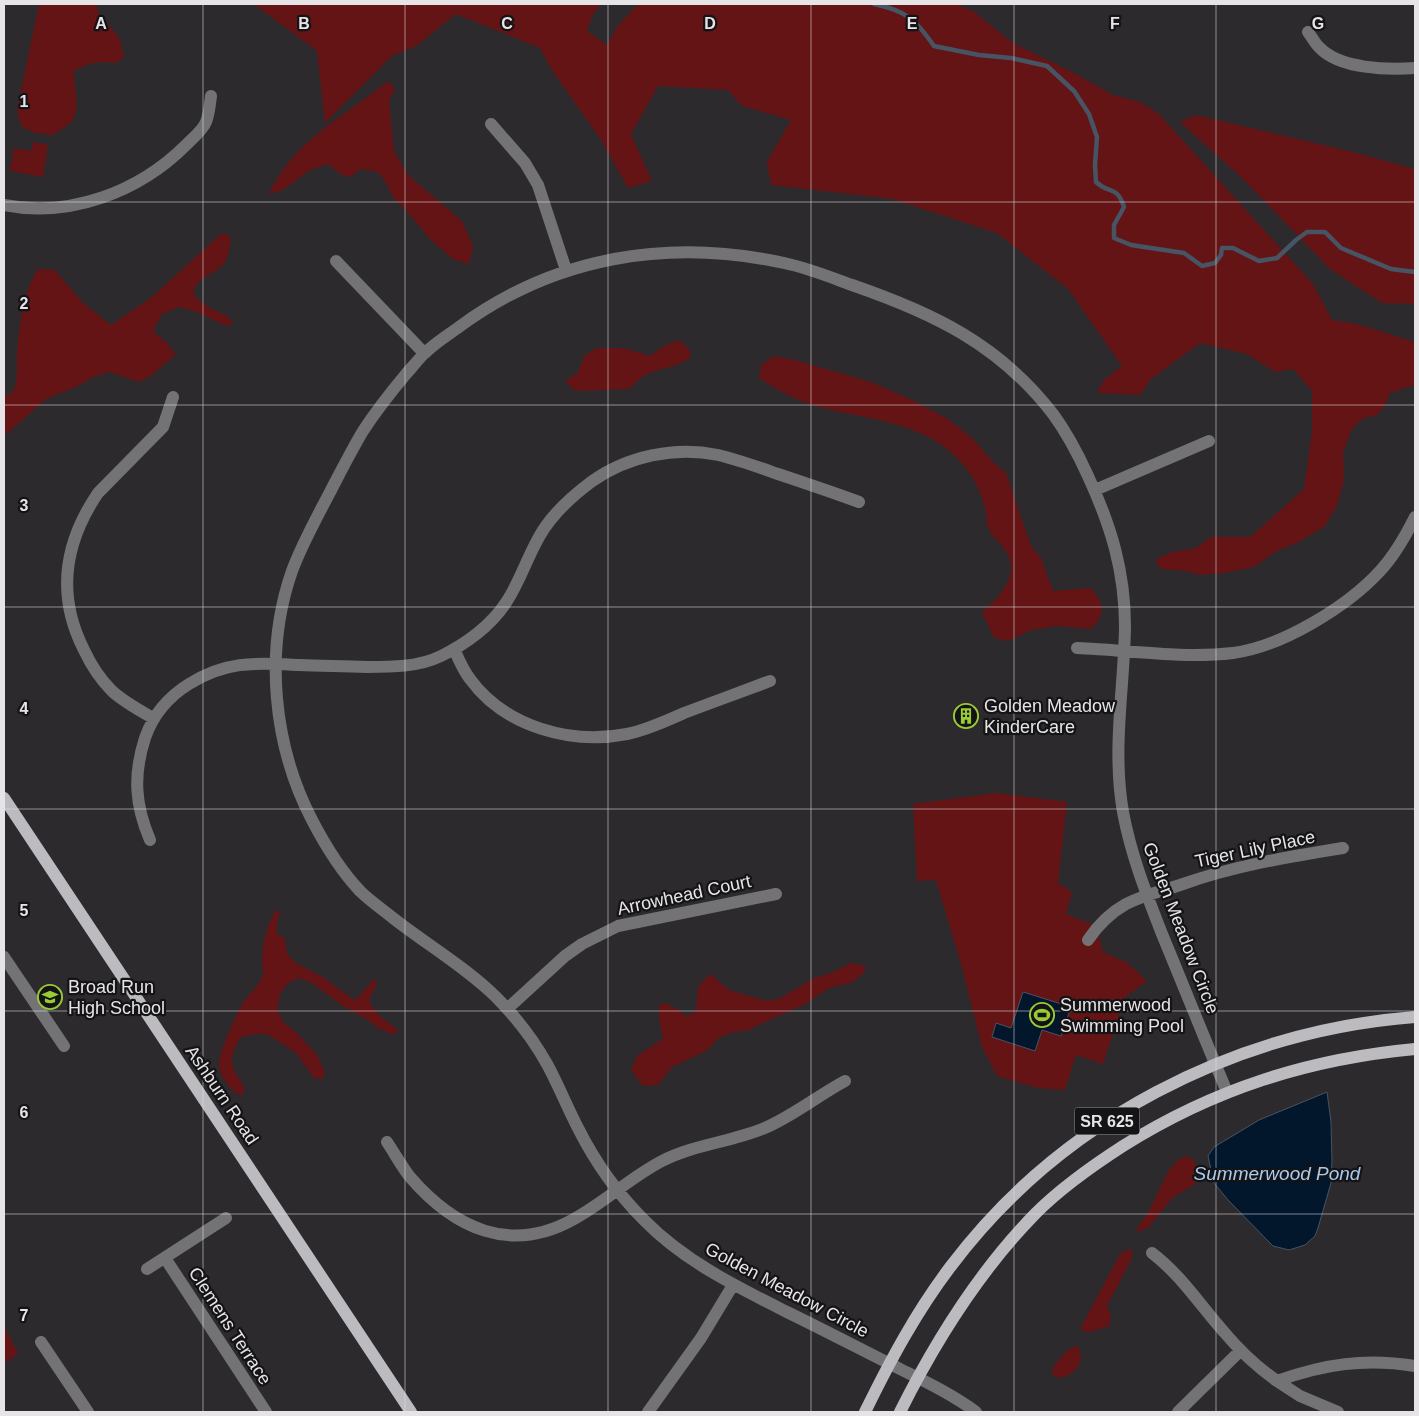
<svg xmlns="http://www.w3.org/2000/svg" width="1419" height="1416" viewBox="0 0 1419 1416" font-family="Arial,sans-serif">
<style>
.green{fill:#641415}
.water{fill:#02162c;stroke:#465464}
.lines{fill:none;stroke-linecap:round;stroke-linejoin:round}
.stream{stroke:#465464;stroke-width:4.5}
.minor{stroke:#737376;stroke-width:12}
.major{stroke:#bbbbc0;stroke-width:12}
.grid{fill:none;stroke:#e6e4e6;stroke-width:1;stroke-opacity:0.55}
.labels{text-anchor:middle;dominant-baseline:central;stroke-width:4.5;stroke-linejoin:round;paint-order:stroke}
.shield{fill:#141315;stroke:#a7a5a7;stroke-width:1}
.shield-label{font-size:16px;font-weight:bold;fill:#e6e4e6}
.poi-label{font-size:18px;fill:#e6e4e6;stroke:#141315;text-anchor:start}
.street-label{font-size:18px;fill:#e6e4e6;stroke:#141315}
.water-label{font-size:19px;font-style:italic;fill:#a8caee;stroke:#141315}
.grid-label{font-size:16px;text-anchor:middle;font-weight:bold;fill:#e6e4e6;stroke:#141315;stroke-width:4.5;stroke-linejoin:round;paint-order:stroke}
</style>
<rect width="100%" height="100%" fill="#2d2a2e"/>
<path class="green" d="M39,4H95L101,16L120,39L124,57L116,63C98,61 90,62 74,71C73,88 82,105 72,121C68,126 58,131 53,135L35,133L21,126L17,110Z
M256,4H601L592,16L587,31L607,45L617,27L638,4H956L973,11L1013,43L1074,73L1113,95L1140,102L1158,113L1313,284L1332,320L1357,324L1415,342V385L1390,393L1385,406L1376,416L1363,418L1351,430L1343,453L1344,480L1337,505L1325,526L1299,542L1275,552L1254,567L1225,573L1200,575L1185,571L1161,569L1155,560L1172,552L1196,548L1211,537H1250L1304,489L1312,431V391L1293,369L1275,372L1247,354L1200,343L1151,379L1140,395L1097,393L1104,380L1122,366L1068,289L997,233L892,199L771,185L767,162L791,120L742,106L728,90L658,86L631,134L652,181L628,188L601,140L552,70L540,48L456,14L416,46L392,56L325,123L317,51L255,5Z
M388,81L395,89L389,101L394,151L408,175L462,221L473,246L469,264L453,259L431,240L404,208L394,199L386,183L378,172L361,169L350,177L342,175L328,164L310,170L283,190L269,194C292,142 346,115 388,81Z
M1196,115L1349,151L1415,169V304L1382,303L1330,269L1241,177L1180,122Z
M33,142L48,145L43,177L10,171L14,148L31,151Z
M222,233L230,236C232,279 203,266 193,292L198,300L210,308L229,317L233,324L226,326L197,312L179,307L162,314L153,331L167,343L176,354L151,376L139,382L110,372L95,376L78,386L46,399L11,430L4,435V397L13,392C19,377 16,370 17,354C19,327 23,292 38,269L55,270L83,303L111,325L152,297Z
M679,340L689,349L691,357C680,366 666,367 653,372C643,375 636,382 629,389L576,391L565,382L578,372L585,355L597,348H624L650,356L664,346Z
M774,356L795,360L871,382L910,399L948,419L972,438L994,463L1006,473L1031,546L1041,558L1053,591L1091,588C1104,603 1107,614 1091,629L1057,626L1031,630L1008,641L994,638L982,612C1000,597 1021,575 1006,551C1001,543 991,536 988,527C986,522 987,516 986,512C982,496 975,479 965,467C928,419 865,421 813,405C793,399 776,389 759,378L761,365Z
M996,793L1067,802L1058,883L1072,892L1066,914L1096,926L1103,952L1128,963L1147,981L1125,997L1103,1064L1076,1055L1065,1090L1038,1088L997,1076L982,1047L961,964L936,880L917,881L913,804Z
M276,910L280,913L277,922V935L284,937L288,955L296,963L321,976L346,994L355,1000C363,993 367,985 375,979L377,984L370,997V1004L381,1017L398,1030L394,1035L378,1028L365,1018L343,1006L312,983L298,978L288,983L280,994L277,1009L283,1022L298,1034L317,1055L325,1073L322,1079L314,1078L296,1053L267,1034H257L241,1037C226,1061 231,1067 245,1088L241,1096C232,1092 219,1076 219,1066C217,1055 238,1011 244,1001C250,992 261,985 263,973C264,969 262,965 262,961C262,944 267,924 276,910Z
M851,963L866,966L862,975L851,983L832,987L819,994L808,1003L758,1025L750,1030L734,1032L719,1038L706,1051L672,1067L658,1085L643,1086L631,1070L637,1056L663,1039L659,1018V1005L665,1003L679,1010L687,1017L696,1010L698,987L710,974L729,990L767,1001L779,999L814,978L831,973Z
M1188,1156L1195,1162L1202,1176L1195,1184L1172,1198L1148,1228L1137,1232L1138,1226L1148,1213L1169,1170L1179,1159Z
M1129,1249L1133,1251L1131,1260L1107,1306L1111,1316L1109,1326C1102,1329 1090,1332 1083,1332L1081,1327L1120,1254Z
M4,1326L18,1354L4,1363Z
M1077,1346C1082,1353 1082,1363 1076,1369C1073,1373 1066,1375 1062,1378L1053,1376L1052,1369C1059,1360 1066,1348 1077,1346Z"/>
<path class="water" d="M1023,992L1071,1007L1061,1036L1042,1030L1035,1051L992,1037L996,1023L1011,1028Z
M1327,1092L1331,1122L1332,1161L1331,1183L1318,1228L1315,1236L1305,1245L1289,1250L1273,1246L1228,1200L1214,1183L1208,1156L1214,1147L1259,1120Z"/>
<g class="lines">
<path class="stream" d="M874,4C907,11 915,19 934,46L979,55L1011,58L1047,66L1074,91L1089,114L1097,137L1095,165L1096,182C1110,195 1117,185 1124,207L1114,225V238L1131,245L1184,253L1202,266L1215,263L1221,255L1222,248H1233L1259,261L1277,258L1296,240L1307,232H1325L1341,248L1391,269L1415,272"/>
<path class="minor" d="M1308,32C1312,37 1315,44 1320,48C1340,69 1388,70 1415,68
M491,124L525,163L538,185L566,270
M4,205C70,218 139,192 186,145C192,139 203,130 206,122C209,115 210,104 211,96
M336,261L424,353
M1095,490L1209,441
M1077,648C1129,650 1181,659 1233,653C1281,647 1347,607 1380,571C1394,556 1406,535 1415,517
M454,649C459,660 463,670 470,679C505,727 571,745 627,734C647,730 666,721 684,713C713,702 741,692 770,681
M153,718C139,710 124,702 112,691C100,679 91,665 84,650C56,595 64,543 98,493L163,427L173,397
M150,840C135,805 133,775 145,738C153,715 168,697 189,684C227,660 257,663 299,665C322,666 344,666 366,667C391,667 419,667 441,656C466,644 492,625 507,601C520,581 527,558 539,537C551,515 571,497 591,482C627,456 675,446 718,455C739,460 758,467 778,474C805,483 832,492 859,502
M1088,940C1098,925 1110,913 1126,904C1143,895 1162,891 1180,885C1233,866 1287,857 1343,848
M4,957L64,1046
M507,1009L565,956L582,944L618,926L776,894
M387,1142C395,1154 402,1167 410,1177C454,1228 510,1255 574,1219C605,1202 631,1177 662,1161C695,1144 733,1142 767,1127C794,1115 819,1095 845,1081
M1152,1253C1181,1275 1200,1305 1224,1332C1240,1351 1257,1367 1277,1381
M165,1258L266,1412
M147,1269L226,1218
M41,1342L88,1412
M648,1412L701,1338L733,1285
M976,1412C953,1395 928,1383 902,1370C864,1351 826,1331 787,1312C737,1287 684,1261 644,1220C617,1193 595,1162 578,1128C567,1107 558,1084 547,1064C533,1039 515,1016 495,996C464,966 426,944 393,918C382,909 370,901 360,891C341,871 325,845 312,820C273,745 264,651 292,571C302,544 316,519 329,494C340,473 351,451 363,431C376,411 391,392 406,374C408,372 423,354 425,353C435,343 448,335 459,327C555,256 669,238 784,263C808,268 830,277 852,285C933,313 999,344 1053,414C1067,433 1078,454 1088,476C1111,526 1125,571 1125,627C1124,689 1112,749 1123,812C1131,855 1146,893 1162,934C1184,987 1205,1040 1227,1092
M1178,1412L1240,1351
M1338,1412L1300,1396L1277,1381C1324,1364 1365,1358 1415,1366"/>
<path class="major" d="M4,798L411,1412
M865,1412C890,1361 916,1312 951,1266C1061,1120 1234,1031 1415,1017
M900,1412C936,1340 979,1271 1036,1213C1062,1187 1092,1166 1123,1146C1214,1089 1308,1059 1415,1049"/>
</g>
<path class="grid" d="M203,4V1412M405,4V1412M608,4V1412M811,4V1412M1014,4V1412M1216,4V1412M4,202H1415M4,405H1415M4,607H1415M4,809H1415M4,1011H1415M4,1214H1415"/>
<defs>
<symbol id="building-ring" viewBox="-11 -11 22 22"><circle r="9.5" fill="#141315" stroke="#99cb36" stroke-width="1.5"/><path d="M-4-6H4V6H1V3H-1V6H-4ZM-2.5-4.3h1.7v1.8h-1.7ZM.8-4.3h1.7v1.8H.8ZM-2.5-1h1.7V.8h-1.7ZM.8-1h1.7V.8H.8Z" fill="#99cb36"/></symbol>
<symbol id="school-ring" viewBox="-11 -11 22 22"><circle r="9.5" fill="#141315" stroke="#99cb36" stroke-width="1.5"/><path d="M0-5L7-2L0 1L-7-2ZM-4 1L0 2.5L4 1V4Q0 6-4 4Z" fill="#99cb36"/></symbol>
<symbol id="stadium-ring" viewBox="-11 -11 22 22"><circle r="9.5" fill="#141315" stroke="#99cb36" stroke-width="1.5"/><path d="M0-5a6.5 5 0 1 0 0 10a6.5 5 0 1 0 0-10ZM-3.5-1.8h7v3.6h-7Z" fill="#99cb36"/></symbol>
</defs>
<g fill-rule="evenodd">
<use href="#building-ring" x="952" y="702" width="28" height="28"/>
<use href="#school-ring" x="36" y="983" width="28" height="28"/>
<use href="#stadium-ring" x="1028" y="1001" width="28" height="28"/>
</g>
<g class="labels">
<rect class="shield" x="1074.5" y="1107.5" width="65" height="27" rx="4"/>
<g class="shield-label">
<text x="1107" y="1121">SR 625</text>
</g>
<g class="poi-label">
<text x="984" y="706">Golden Meadow<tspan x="984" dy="21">KinderCare</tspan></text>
<text x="68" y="987">Broad Run<tspan x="68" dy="21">High School</tspan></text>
<text x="1060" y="1005">Summerwood<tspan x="1060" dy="21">Swimming Pool</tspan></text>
</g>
<g class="street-label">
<text transform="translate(1255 849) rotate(-12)">Tiger Lily Place</text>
<text transform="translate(684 895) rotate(-12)">Arrowhead Court</text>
<text transform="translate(1181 928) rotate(69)">Golden Meadow Circle</text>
<text transform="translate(222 1095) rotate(56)">Ashburn Road</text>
<text transform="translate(787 1290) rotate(28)">Golden Meadow Circle</text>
<text transform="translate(230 1326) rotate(57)">Clemens Terrace</text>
</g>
<g class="water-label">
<text x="1277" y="1173">Summerwood Pond</text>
</g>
</g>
<g class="grid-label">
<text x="101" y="29">A</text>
<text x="304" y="29">B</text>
<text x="507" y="29">C</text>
<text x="710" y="29">D</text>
<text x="912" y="29">E</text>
<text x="1115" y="29">F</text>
<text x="1318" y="29">G</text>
<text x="24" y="107">1</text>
<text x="24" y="309">2</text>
<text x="24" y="511">3</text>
<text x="24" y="714">4</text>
<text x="24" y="916">5</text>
<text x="24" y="1118">6</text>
<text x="24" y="1321">7</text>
</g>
<rect width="1419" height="1416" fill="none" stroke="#e6e4e6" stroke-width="10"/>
</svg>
